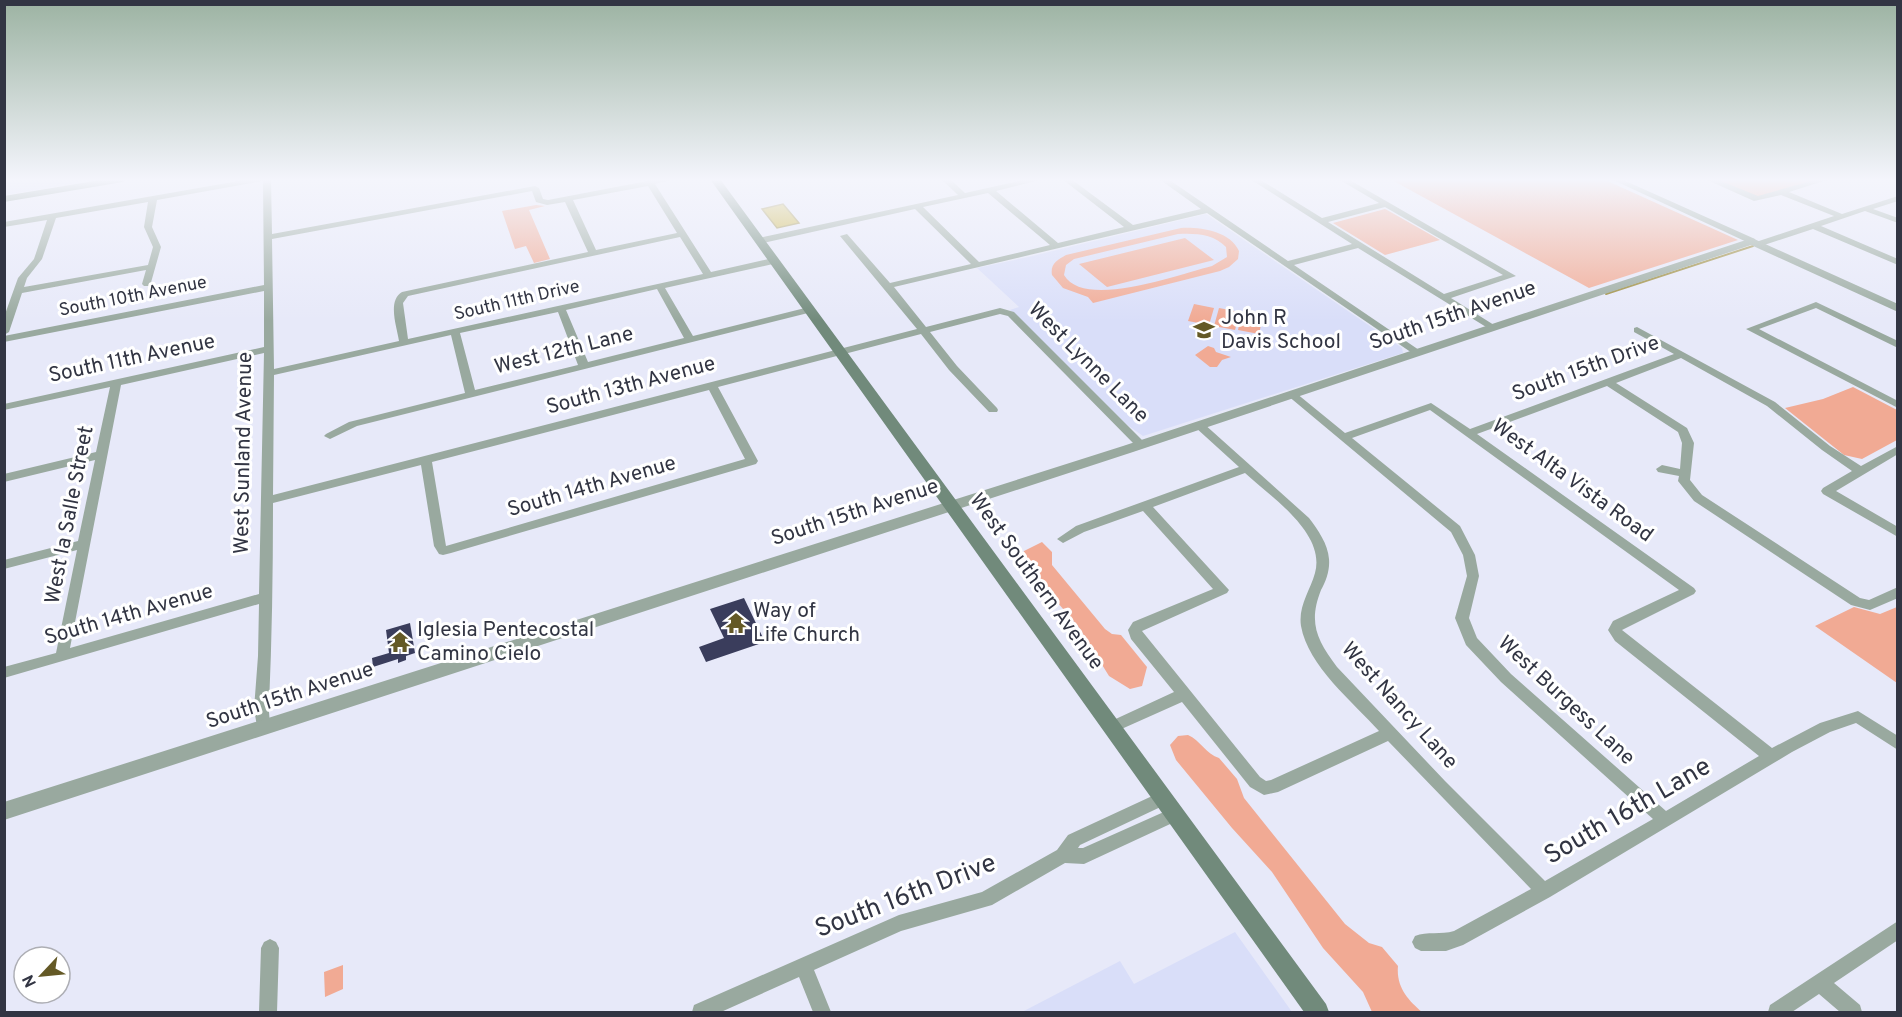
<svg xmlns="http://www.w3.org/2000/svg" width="1902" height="1017" viewBox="0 0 1902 1017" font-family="Overpass,sans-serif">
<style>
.built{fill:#d9def9}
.green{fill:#f1aa94;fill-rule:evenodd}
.water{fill:#cab238;stroke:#9c8c3b;stroke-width:1.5}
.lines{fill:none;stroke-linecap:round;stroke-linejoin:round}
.stream{stroke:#9c8c3b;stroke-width:2}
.building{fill:#3a3d5c}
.minor{fill:#99a99f;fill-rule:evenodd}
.tertiary{fill:#99a99f;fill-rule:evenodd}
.secondary{fill:#718a7b;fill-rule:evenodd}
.labels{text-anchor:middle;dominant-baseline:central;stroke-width:6;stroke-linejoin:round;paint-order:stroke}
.far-street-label{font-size:18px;fill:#323543;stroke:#fff}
.street-label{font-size:21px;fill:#323543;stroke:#fff}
.poi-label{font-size:21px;fill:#323543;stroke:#fff;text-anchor:start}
.near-street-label{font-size:26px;fill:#323543;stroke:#fff}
</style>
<rect width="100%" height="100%" fill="#e7e9f9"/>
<path class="built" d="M5,179H102L5,195Z
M1206,214L1402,348L1403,353L1143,436L1126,424L1010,310L1019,307L977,268L1028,257Z
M1235,932L1292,1012H1022L1120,961L1134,984Z"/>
<path class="green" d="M1390,179H1603L1738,240L1589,288Z
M1713,179H1819L1758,197Z
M536,205L545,206L529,210L550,259L534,263L526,246L515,249L502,211Z
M1385,209L1387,210L1440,240L1385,255L1333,223Z
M1181,228C1200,227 1230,231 1239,251L1238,259L1229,267L1220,271L1093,303L1088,297L1063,288L1052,275C1050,264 1057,260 1066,255ZM1178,234C1195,233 1214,234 1226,247L1227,257L1212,266C1180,274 1084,310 1064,275L1066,265L1074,259Z
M1185,238L1214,260L1107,287L1079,264Z
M1194,304L1214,308L1209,325L1188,321Z
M1219,308L1240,312L1235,330L1214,326Z
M1242,312L1263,316L1259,334L1238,330Z
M1208,346L1214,348L1216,352L1231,357L1222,360L1217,367H1210L1195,355Z
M1853,387L1897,410V440L1862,459L1844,455L1785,408L1823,399Z
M1042,542L1052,552V565L1105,629L1112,634L1121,635L1147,667L1142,686L1130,689L1109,676L1078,626L1057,602L1023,555L1024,551Z
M1854,607L1880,614L1897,607V683L1815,626Z
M1188,735C1200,740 1207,755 1219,758L1237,779L1244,798L1345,924L1369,943L1382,947L1398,966C1396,987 1408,1000 1422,1012H1372L1363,992L1323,948L1272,872L1232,828L1176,760L1170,745L1178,736Z
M343,965V989L325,997L324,972Z"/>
<path class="water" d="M783,204L799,223L777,228L762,209Z"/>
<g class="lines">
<path class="stream" d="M1606,294L1753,246"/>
</g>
<path class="building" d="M744,598L765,642L706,662L699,647L724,638L710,609Z
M410,623L415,653L406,656V660L398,663V659L373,667L372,658L389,653L386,630Z"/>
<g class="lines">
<path class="minor" d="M250,179H271L272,234L535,186L539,188L543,199L548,200L658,179H674L655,184L711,272L773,258L777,261L773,264L665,288L693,336L809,307L814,310L812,312L357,426L330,439L324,436L326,434L349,422L465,393L451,335L274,375L273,495L917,329L840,236L847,234L890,283L971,264L915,209L759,244L755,241L759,238L958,195L941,179H950L965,193L1028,179H1043L996,191L1058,243L1124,227L1062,179H1071L1133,225L1201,209L1159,179H1168L1288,261L1352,244L1250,179H1259L1322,218L1379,203L1338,179H1348L1516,276L1451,298L1494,325V329L1491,330L1358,248L1294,265L1419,350V354L1415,355L1207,213L894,287L926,327L1000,308L1014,312L1146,444L1140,447L1136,446L1008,316L1000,314L930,332L957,366L997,408L998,410L997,412H989L949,370L921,334L718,387L758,461L756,464L451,553L443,555L439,554L434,546L421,465L273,503C273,571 272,638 269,705C268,714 272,724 268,732L263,734L258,732L254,709L258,656L259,604L4,678V667L56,653L77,550L4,569V560L78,541L95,460L4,482V474L96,452L110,387L4,410V404L264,347V291L4,342V336L264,285L263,181L157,200L152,227L161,247L150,286H144L142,284L146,270L22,293L9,332L4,335V317L18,278L34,259L47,220L4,227V222ZM648,186L677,233L596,250L573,200ZM532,191L536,202L547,205L565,202L588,252L402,292C387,301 397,327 399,341L274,369L272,239ZM988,193L1050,245L979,262L923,207ZM148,202L144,227L153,247L148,265L24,287L27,278L42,259L56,218ZM1385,207L1503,275L1444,294L1328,222ZM680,237L703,274L408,339L403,303L408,296ZM657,289L684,338L588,362L566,310ZM558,312L578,365L475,390L460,333ZM264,353L259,594L70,648L121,385ZM709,390L745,459L446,546L432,462Z
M1611,179H1621L1755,239L1756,242L1834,216L1781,195L1754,201L1705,179H1716L1758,196L1818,179H1830L1789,192L1842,214L1898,196V201L1873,209L1898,218V223L1865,211L1821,226L1898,259V265L1813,229L1761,246H1755L1754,243H1749Z
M1816,302L1898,341V348L1816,308L1759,329L1898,401V408L1746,329Z
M1637,327L1775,402L1830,446L1861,466L1898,446V454L1836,491L1898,527V537L1823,494L1821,491L1823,488L1852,471L1822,450L1767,406L1681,358L1616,383L1687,428L1694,443L1690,480L1702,495L1860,598L1869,600L1898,587V598L1870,610L1851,605L1694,501L1678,481L1679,476L1658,472L1656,469L1662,465L1680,469L1682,443L1678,432L1607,386L1477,434L1694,588L1696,591L1694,594L1622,630L1772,748L1820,723L1858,711L1898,736V750L1856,723L1830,732L1792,752L1550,897L1463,945L1446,951H1421L1415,948L1412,942L1415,936C1427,931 1441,935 1454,931L1531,889L1388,741L1278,792L1264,795L1250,787L1182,702L1117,731L1112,733L1107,731L1105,727L1107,723L1174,692L1131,639L1128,630L1133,622L1213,589L1143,511L1084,532L1063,543L1057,539L1076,526L1239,467L1195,427L1194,425L1195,423H1203L1309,518C1318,530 1328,544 1329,559C1330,570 1326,581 1321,590C1308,623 1317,640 1337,667L1445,781L1545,881L1653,819L1501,682L1466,645L1455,618L1467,576L1463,555L1451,532L1287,395L1288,393H1296L1345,433L1431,403L1470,429L1674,354L1634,332V328ZM1430,410L1679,590L1613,621L1608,630L1615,641L1759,756L1666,811L1511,674L1477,638L1469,618L1479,576L1475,555L1460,526L1352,438ZM1245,473C1271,497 1326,533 1315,573C1310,591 1298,606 1301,626C1308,666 1353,702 1379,731L1271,780L1266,781L1260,777L1142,631L1227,593L1229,590L1153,507Z
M1163,791L1169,793L1171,798L1169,803L1080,845L1078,848H1083L1175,807L1181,809L1183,814L1181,819L1084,864L1065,863L992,905L901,931L814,970L831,1012H813L799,977L721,1012H692L694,1005L899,915L982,892L1057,850L1068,835Z
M1898,921V940L1834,983L1860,1005L1862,1012H1840L1819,994L1792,1012H1768L1770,1005Z
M270,939L276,942L279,948L277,1012H259L261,948L264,942Z"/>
<path class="tertiary" d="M1752,238L1898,304V312L1751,245L1133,452L4,820V802L1123,446Z"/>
<path class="secondary" d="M106,179H128L123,182L4,202V196Z
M710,179H720L1326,1004L1329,1012H1304Z"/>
</g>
<linearGradient id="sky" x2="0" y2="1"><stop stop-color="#9cb3a2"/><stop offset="0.56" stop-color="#f4f5fc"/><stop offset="1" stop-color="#f4f5fc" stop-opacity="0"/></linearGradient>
<rect width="1902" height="321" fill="url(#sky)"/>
<defs>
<symbol id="school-bare" viewBox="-9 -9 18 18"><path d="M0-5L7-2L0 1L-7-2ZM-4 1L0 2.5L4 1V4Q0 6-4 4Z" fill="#645926" stroke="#fff" stroke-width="2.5" paint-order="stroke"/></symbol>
<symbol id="temple-bare" viewBox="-9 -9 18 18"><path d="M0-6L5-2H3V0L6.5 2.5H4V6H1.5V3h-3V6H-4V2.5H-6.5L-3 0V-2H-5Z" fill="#645926" stroke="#fff" stroke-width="2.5" paint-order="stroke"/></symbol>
</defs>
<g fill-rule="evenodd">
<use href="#school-bare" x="1189" y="315" width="30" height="30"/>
<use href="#temple-bare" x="721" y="608" width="30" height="30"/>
<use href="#temple-bare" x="385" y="627" width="30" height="30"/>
</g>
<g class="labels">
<g class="far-street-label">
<text transform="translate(133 297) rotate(-11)">South 10th Avenue</text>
<text transform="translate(517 301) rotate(-13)">South 11th Drive</text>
</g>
<g class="street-label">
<text transform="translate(1453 316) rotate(-19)">South 15th Avenue</text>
<text transform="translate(564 351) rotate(-14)">West 12th Lane</text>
<text transform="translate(132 359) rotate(-12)">South 11th Avenue</text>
<text transform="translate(1088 363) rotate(45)">West Lynne Lane</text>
<text transform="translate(1586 369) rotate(-20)">South 15th Drive</text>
<text transform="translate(631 386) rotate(-15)">South 13th Avenue</text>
<text transform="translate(244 453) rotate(-89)">West Sunland Avenue</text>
<text transform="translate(1572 481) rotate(36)">West Alta Vista Road</text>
<text transform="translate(592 487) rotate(-16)">South 14th Avenue</text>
<text transform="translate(855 513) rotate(-18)">South 15th Avenue</text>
<text transform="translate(70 515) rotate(-79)">West la Salle Street</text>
<text transform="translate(1036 582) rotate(54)">West Southern Avenue</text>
<text transform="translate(129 615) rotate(-16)">South 14th Avenue</text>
<text transform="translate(290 696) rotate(-18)">South 15th Avenue</text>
<text transform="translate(1566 701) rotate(43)">West Burgess Lane</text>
<text transform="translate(1399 706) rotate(48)">West Nancy Lane</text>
</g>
<g class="poi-label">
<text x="1221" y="318">John R<tspan x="1221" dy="24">Davis School</tspan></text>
<text x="753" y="611">Way of<tspan x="753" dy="24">Life Church</tspan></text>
<text x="417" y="630">Iglesia Pentecostal<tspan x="417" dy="24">Camino Cielo</tspan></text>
</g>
<g class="near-street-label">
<text transform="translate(1628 812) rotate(-30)">South 16th Lane</text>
<text transform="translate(906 897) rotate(-21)">South 16th Drive</text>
</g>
</g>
<rect width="1902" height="1017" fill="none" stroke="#323543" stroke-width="12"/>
<g transform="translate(42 975) rotate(244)"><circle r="28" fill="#ffffff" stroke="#adaeb4" stroke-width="1.5"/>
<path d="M0-4.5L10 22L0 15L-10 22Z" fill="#645926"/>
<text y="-9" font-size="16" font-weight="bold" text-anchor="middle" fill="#323543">N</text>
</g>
</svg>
